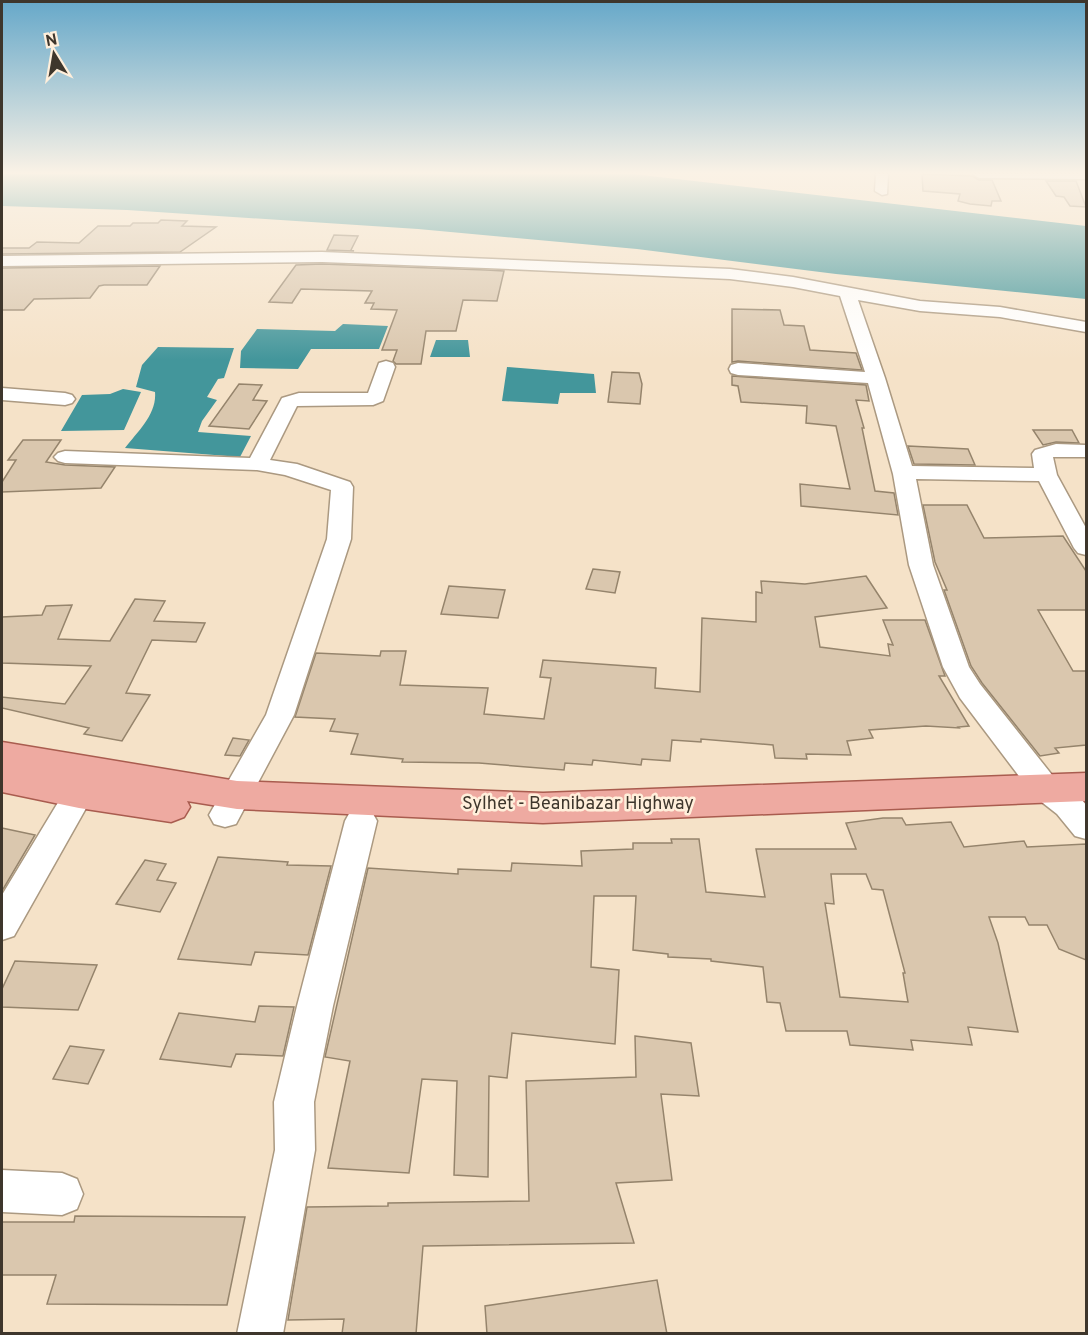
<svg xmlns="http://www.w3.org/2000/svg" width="1088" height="1335" viewBox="0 0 1088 1335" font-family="Overpass,sans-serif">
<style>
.water{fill:#43969b}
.building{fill:#dac7ae;stroke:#95846c;stroke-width:1.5;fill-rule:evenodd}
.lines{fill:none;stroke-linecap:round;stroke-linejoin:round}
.minor-casing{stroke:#ab9981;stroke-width:3}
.major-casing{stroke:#a95c4f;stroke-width:3}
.minor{fill:#fff;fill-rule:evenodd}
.major{fill:#eeaaa1;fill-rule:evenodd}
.labels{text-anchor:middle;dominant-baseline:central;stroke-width:5;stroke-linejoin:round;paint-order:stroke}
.street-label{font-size:18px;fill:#3e362c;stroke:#ffefdb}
</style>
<rect width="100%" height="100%" fill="#f5e2c8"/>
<path class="water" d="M2,174H633L1086,226V299L836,274L637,249L418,229L127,210L2,206Z
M343,324L388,326L379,349H311L298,369L240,368L241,351L257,329L335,331Z
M436,340H468L470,357H430Z
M158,347L234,348L224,378L218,379L207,397L217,400L202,421L198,432L251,436L240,457L125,448C138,431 157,414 155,392L136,387L142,365Z
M507,367L594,374L596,393H560L558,404L502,401Z
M123,389L141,392L124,430L61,431L82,395L110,394Z"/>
<path class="building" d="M922,174L972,176L979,180H992L1001,201H992L991,206L970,204L958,201L960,194L923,191Z
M1046,181H1076L1086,207L1070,206L1064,197L1056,196Z
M161,220L187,221L182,226L216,227L180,252L2,254V248H29L37,242L79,243L98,226H130L133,223H158Z
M334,235L358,236L351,250L354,251L327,250Z
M322,264L486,270L504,271L497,301L463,300L456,331H426L421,364H396L393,361L397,350H382L397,310L371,309L374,303H365L372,291L301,289L292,303L269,302L296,265Z
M160,266L147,285H104L99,286L90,298L34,299L24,310H2V268Z
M732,309L780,310L784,325L804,326L810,350L856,353L862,370L738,361L732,362Z
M612,372L639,373L642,384L640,404L608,402Z
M732,376L866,385L869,401L856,400L864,428H862L875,491L894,493L898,515L801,506L800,484L850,489L836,426L806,423L807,406L741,402L738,386L732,385Z
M239,384L262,385L253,400L267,401L249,429L209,426Z
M1033,430H1072L1079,443L1056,442L1043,445Z
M23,440H61L46,462L65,465L115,467L101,488L2,492V482L16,460H8Z
M908,446L968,449L975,465L914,464Z
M923,505H967L984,538L1063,536L1086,571V610H1038L1073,671H1086V745L1055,748L1059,753L1040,756L982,683L971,666L944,590H947L935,562Z
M593,569L620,572L615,593L586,589Z
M866,576L887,608L815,617L820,647L890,656L888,644L893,645L883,620H925L945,676H939L969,726L958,727L959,728L926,726L869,730L873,738L847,741L851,755L806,754L807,759L775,758L773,745L701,739V742L672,740L670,761L642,759L641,765L593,760L592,765L565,763L564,770L479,763L402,762L403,759L351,754L358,734L330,731L335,719L295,717L316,653L380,656L381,651H406L400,685L488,688L484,714L544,719L551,678L540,677L543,660L656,668L655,688L700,692L702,618L756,622V592L762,593L761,581L805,584Z
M449,586L505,590L498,618L441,614Z
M135,599L165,601L154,621L205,623L196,642L152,640L126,693L150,695L122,741L84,734L89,728L2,708V697L65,704L91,666L2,663V617L42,615L46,606L72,605L58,639L110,641Z
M233,738L249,740L240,756L225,755Z
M883,818H902L906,825L951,822L964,847L1024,841L1027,847L1086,844V960L1059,949L1047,925H1029L1025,917H989L998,943L1018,1032L968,1027L972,1045L911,1040L913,1050L850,1045L847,1031H786L780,1003L767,1002L763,967L711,961V959L668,957V954L633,950L636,896H594L591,967L619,970L615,1044L512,1033L507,1078L489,1076L488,1177L454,1175L457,1081L422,1079L409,1173L328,1168L350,1061L325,1057L368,868L458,874V869L511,871L512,863L582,866L581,851L633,849V843H672L671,839H699L706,892L765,897L756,849H856L846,823ZM831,874H866L872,889L883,890L905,973H903L908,1002L840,997L825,903L834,904Z
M2,828L35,835L2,891Z
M218,857L288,862L287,865L331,866L308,955L255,952L251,965L178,959Z
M145,860L166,864L157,880L176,883L160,912L116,904Z
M15,961L97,965L78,1010L2,1007V989Z
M259,1006L294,1007L283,1056L236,1054L231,1067L160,1059L179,1013L255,1022Z
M635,1036L691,1043L699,1096L661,1094L672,1180L616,1183L634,1243L423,1246L416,1334H342L344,1319L288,1320L307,1207L388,1206V1203L529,1201L526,1081L636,1077Z
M70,1046L104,1050L88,1084L53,1079Z
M75,1216L245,1217L227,1305L47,1304L56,1275H2V1222H74Z
M657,1280L667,1334H487L485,1306Z"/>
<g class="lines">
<defs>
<path id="minor" d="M876,174H888L887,194L882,195L875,191Z
M973,174H1086V179L979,178Z
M322,252L730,269L793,277L920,301L1000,307L1086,322V332L1000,317L920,311L858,300L885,378L912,466L1034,468L1032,454L1035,450L1056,444L1086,445V457H1053L1057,475L1086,528V555L1078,553L1074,548L1039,481L916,479L933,565L969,667L980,684L1056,780L1079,796L1086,805V839L1075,836L1057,814L1034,796L960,698L943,667L909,565L893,474L868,383L738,375L731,373L729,369L731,365L738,363L865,372L840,296L793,287L730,279L486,268L322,262L2,266V256Z
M386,361L393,363L395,367L383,401L373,405L297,406L270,460L297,464L350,482L353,487L351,539L294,715L236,824L225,827L214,824L209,815L266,715L327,539L331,490L285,475L257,470L65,463L58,461L54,457L58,453L65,451L250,458L282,398L299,393H368L379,363Z
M2,388L65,393L72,395L75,399L72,403L65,405L2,400Z
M79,782L90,786L94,794L14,936L2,940V895L68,786Z
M361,809L372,812L377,821L333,1006L314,1102L315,1150L283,1334H237L275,1150L274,1102L297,1006L345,821L350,812Z
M2,1170L62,1173L77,1179L83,1194L77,1209L62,1215L2,1212Z"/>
<path id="major" d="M2,742L237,781L543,793L1086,773V801L543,823L237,809L187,801L190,807L184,817L171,822L79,808L2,792Z"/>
</defs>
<use href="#minor" class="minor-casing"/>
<use href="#major" class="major-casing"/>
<use href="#minor" class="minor"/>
<use href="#major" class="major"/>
</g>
<linearGradient id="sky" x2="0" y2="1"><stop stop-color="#66a8c9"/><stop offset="0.48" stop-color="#faf2e6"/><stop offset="1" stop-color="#faf2e6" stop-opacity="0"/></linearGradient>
<rect width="1088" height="360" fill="url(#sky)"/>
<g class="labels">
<g class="street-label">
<text x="578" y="804">Sylhet - Beanibazar Highway</text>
</g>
</g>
<rect width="1088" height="1335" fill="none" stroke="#3e362c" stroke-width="6"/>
<g transform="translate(54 54) rotate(349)" stroke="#ffefdb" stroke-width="4.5" paint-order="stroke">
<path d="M0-4.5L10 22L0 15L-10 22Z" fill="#3e362c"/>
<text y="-9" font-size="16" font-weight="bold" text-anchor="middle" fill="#3e362c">N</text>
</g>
</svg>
